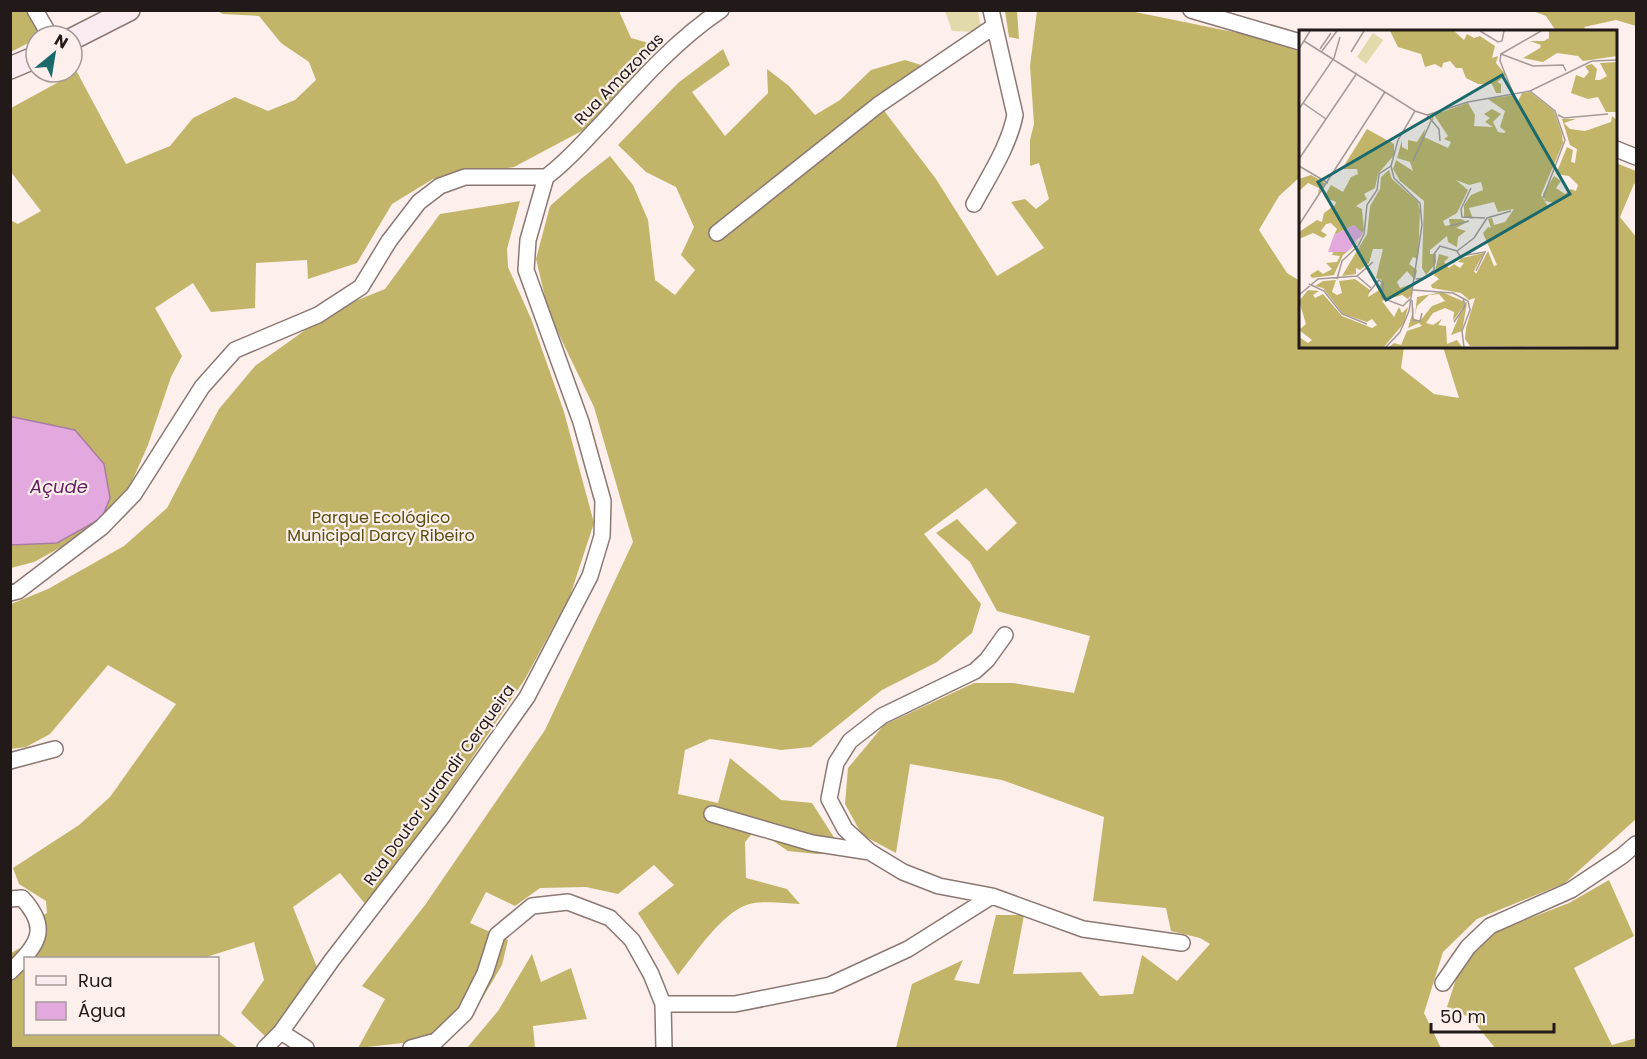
<svg xmlns="http://www.w3.org/2000/svg" width="1647" height="1059" viewBox="0 0 1647 1059" font-family="Poppins,sans-serif">
<style>
.green{fill:#e2daab}
.forest{fill:#c2b569}
.water{fill:#e3a8de;stroke:#a97da3;stroke-width:1.5}
.lines{fill:none;stroke-linecap:round;stroke-linejoin:round}
.street-casing{stroke:#8c7873;stroke-width:18}
.secondary-casing{stroke:#8c7873;stroke-width:24}
.street{stroke:#fff;stroke-width:15}
.secondary{stroke:#faecf0;stroke-width:21}
.labels{text-anchor:middle;dominant-baseline:central;stroke-width:4.5;stroke-linejoin:round;paint-order:stroke}
.street-label{font-size:16px;fill:#221a18;stroke:#fdefeb}
.park-label{font-size:16px;fill:#584e13;stroke:#fdefeb}
.water-label{font-size:18px;font-style:italic;fill:#632061;stroke:#fdefeb}
.inset-road{fill:none;stroke:#a59a97;stroke-width:1.5}
.view{fill:#1b696b;fill-opacity:0.15;stroke:#1b696b;stroke-width:3}
.inset-edge{fill:none;stroke:#221a18;stroke-width:3}
</style>
<rect width="100%" height="100%" fill="#fdefeb"/>
<path class="green" d="M945,11H978L982,32L952,31Z"/>
<path class="forest" d="M11,10L26,11L40,36H36V39L11,52Z
M217,11H619L631,38L656,45L608,117L514,167L433,179L392,204L357,263L308,279L307,260L256,263L255,308L211,312L193,283L155,308L182,356L171,377L148,445L123,502L76,539L34,562L11,568V545L57,543L75,430L14,417L11,418L10,220L18,224L41,211L11,172V108L77,72L126,164L170,146L193,118L235,97L268,111L295,100L316,80L309,62L281,43L259,16L223,14Z
M1005,11H1017L1019,39L1009,37Z
M1037,11H1130L1263,38L1300,52C1300,66 1298,81 1299,95C1300,122 1300,150 1300,177L1279,196L1259,230L1287,273L1300,281V346L1404,347L1401,368L1434,394L1459,398L1443,347L1616,346V163L1636,171V183L1634,184L1620,217L1636,237V819L1565,883L1477,919L1443,952L1424,1013L1441,1048H896L912,984L963,960L954,980L979,984L996,915H1024L1013,974L1081,972L1100,996L1133,994L1142,955L1177,981L1210,944L1200,938L1171,931L1166,908L1093,901L1104,817L1002,780L910,764L896,853L862,835L845,804L848,768L884,725L974,683H1013L1074,693L1090,636L997,611L970,562L936,533L957,519L987,551L1017,523L986,488L924,534L981,604L972,633L937,662L882,690L811,747L781,750L710,739L685,750L678,794L718,803L730,758L781,800L812,803L844,853L817,854L788,851L756,829L745,842L746,878L787,889L800,904C785,903 769,901 754,903C725,907 696,953 678,975L638,913L674,885L654,865L618,894L586,887L540,888L515,906L486,892L470,923L508,940L502,965L479,1004L443,1028L412,1042L358,1048L385,999L362,986L425,905L545,730L633,542L594,407L549,314L536,259L550,206L582,178L610,156L633,185L648,220L655,280L675,295L695,270L681,255L694,227L676,187L646,172L618,145L678,83L723,49L730,65L692,92L725,136L768,93L767,69L789,86L815,115L840,100L871,70L905,60L921,65L882,108L936,179L997,276L1044,248L1011,202L1025,199L1036,209L1049,199L1039,163L1030,166V140L1034,124L1030,66Z
M1533,11H1636V26L1616,20L1584,27L1587,31H1556L1546,16Z
M520,201L507,249L508,267L532,321L564,412L594,523L570,596L525,679L370,910L340,873L293,907L320,975L267,1038L241,1013L264,980L254,942L203,958H26V1034L218,1033L238,1048H11V953L35,940L32,921L47,913L46,901L19,884L13,868L79,825L110,797L176,704L108,665L50,734L26,747L11,749V604L48,589L124,546L167,508L219,409L255,366L333,310L385,289L440,214Z
M1609,880L1634,936L1574,968L1612,1045L1636,1038V1048H1495L1471,1018L1447,1007L1462,960L1487,935L1569,903Z
M532,954L541,982L571,968L587,1019L533,1026L535,1048H467L498,1011Z"/>
<path class="water" d="M13,417L75,430L104,464L110,498L102,518L57,543L11,545L10,418Z"/>
<g class="lines">
<defs>
<path id="street" d="M35,10L50,36
M1191,10L1300,42
M1616,149L1636,157
M546,177C569,160 583,142 603,122C639,82 676,40 721,10
M974,204C989,176 1009,146 1015,115L991,10
M717,233L878,105L993,27
M10,593L18,591L102,527L134,494L202,387L235,350L318,315L361,287L389,241L419,202L440,186L465,177H546
M10,761L55,749
M712,814L812,843L870,852
M992,896L939,886L903,872L870,852L845,829L829,799L836,763L850,741L882,716L975,671L987,660L1005,635
M10,899L22,898C52,930 36,946 10,972
M1443,983L1468,947L1490,926L1571,890L1622,856L1636,844
M663,1004H735L830,985L908,949L992,896L1083,929L1182,943
M281,1032L306,1048
M265,1048L281,1032L332,960L442,817L527,697L590,576L602,536L603,501L581,422L526,270L528,240L546,177
M411,1048L436,1041L465,1013L485,973L497,935L532,906L568,902L610,918L632,940L651,974L663,1004L664,1048"/>
<path id="secondary" d="M72,39L129,10
M10,68L36,57"/>
</defs>
<use href="#street" class="street-casing"/>
<use href="#secondary" class="secondary-casing"/>
<use href="#street" class="street"/>
<use href="#secondary" class="secondary"/>
</g>
<g class="labels">
<g class="street-label">
<text transform="translate(619 79) rotate(-46)">Rua Amazonas</text>
<text transform="translate(439 785) rotate(-54)">Rua Doutor Jurandir Cerqueira</text>
</g>
<g class="park-label">
<text x="381" y="517">Parque Ecológico<tspan x="381" dy="18">Municipal Darcy Ribeiro</tspan></text>
</g>
<g class="water-label">
<text x="59" y="486">Açude</text>
</g>
</g>
<g transform="translate(1299 30)">
<rect width="318" height="318" fill="#fdefeb"/>
<path d="M74,3L84,10L67,34L58,27Z" fill="#e2daab"/>
<path d="M91,1H155L165,10L168,4L175,8L181,6L196,16L193,28L199,26L197,33L207,45L198,52L202,54V63H197L193,54H179L167,48L163,38H157L151,31L144,33L143,38L136,34L126,37L122,24L99,17ZM250,1H318V26L284,31L279,26L258,23L244,32L224,28L241,18L242,15L231,11H245L250,8ZM318,32V82H307L299,67L289,69L272,63L277,45L285,48L290,42L286,36L293,34L298,39L296,50H301L308,46L301,33ZM231,62L255,81L263,104L264,113L242,165L250,178L256,173L246,171L244,164L255,146L262,151L257,158L266,164L272,159L277,161L279,155L270,146L257,144L268,117L274,120L272,132L276,133L278,119L271,115L263,89H277L265,93L271,99L286,101L312,92L313,86L318,90V317L171,316L166,309L167,298L176,268L170,270L162,263L133,258L132,255L140,249L135,245L140,224L150,227L145,232L150,238L155,234L161,238L165,233L159,232L163,228L185,223L175,241L177,244L189,221L195,236L198,235L184,203L189,197L192,198L189,189L193,188L195,195L206,192L215,179L199,182L195,172L170,178L174,189L165,187V175L172,165L184,160L182,152L170,155L157,150L169,160L158,183L144,191L146,196L151,195L150,189H162L168,192L157,198L167,201L159,207L158,217L149,212L148,206L131,220V224H137V233L127,245L123,238L125,171L101,151L94,139L97,130L114,141L111,132L98,128L103,110V117L109,120V110L118,112L126,99L125,107L149,118L152,112L145,109L149,106L135,85L134,91L131,86L169,73L176,85L175,96L194,97L186,92L191,88L185,84L193,79L202,84L194,92L199,102L205,103L207,102L201,97L206,81L189,69L215,65L218,73L223,63ZM68,99L95,114V125L79,144L76,158L65,164L68,169L57,176L63,179L65,200L59,212L52,219L44,225L35,245L13,248L11,245L19,240L24,244L33,239L27,233L38,232L41,226L33,225L34,222H48L61,209L55,195L35,205L38,199L32,193L27,194L22,201L28,205L24,208L14,203L0,209V202L18,190L23,192L25,183L36,175L37,172L25,167L32,155L44,162L52,147L59,144L58,139H43ZM90,140L93,149L119,172L121,181L119,229L114,227L110,234L118,240L116,250L108,241L98,252L101,258L115,253L112,265L109,269L103,265L83,271L95,287L100,277L103,283L109,277L105,293L85,317H0V307L9,313L13,310L0,300L7,294L0,271L9,260L20,261L14,265L16,268L24,264L43,286L73,298L78,295L73,289L68,292L44,284L24,258L16,256L24,251L37,250L33,262L38,265L43,263L40,251L56,249L71,260L69,267L79,261L83,250L77,248L84,219H74L70,233L61,240L57,238V244L43,246L68,204L71,176L81,159L82,147ZM12,145L26,153L19,164L20,158L9,153L0,161V149ZM143,262L168,273L163,301L152,305L164,277L154,291L155,282L146,278L134,283L127,293L134,295L143,289L139,295L147,296L148,314L158,310L163,317H90L95,313L102,315L108,301L123,296L120,293L109,298L115,277L114,288L121,291L133,276L146,271L140,264L130,265L118,276L116,285L118,267Z" fill="#c2b569"/>
<path d="M55,195L64,203L48,222H29L35,205Z" fill="#e3a8de"/>
<path class="inset-road" d="M181,1L199,12L203,11L205,1M5,11L116,81L128,85L140,99L141,111M0,19L11,1M21,19L32,3M23,21L38,1M52,22L65,1M202,24L242,1M231,61L256,81L266,110L244,168M214,63L201,31L202,24L234,36L264,35L267,41M4,73L27,89M0,79L35,28L41,7M128,85L169,72L231,61L293,31L318,30M259,85L265,88L309,84M0,129L58,43M114,131L132,91M0,136L29,153M92,136L99,110L116,81M172,158L162,179L163,187L186,188M0,195L86,62M151,196L170,191M158,221L175,208L188,188L212,181M161,226L186,222L177,241M58,246L72,258M38,249L43,231L59,216L65,204L68,175L78,160L80,144L92,136M117,249L126,248L135,240V224L141,216L158,221L161,226L154,233M10,254L25,261L43,284L68,294M114,260L154,263L169,271L171,280L163,301L165,317M70,262L80,250L84,253L83,268L104,276L111,269M0,265L19,249L58,246L74,232M113,270L114,290L121,291L123,283M155,292L166,276L164,268M87,317L101,302L110,281L123,195L121,173L95,148L92,136"/>
<path class="view" d="M203,45L271,164L87,270L19,152Z"/>
<rect width="318" height="318" class="inset-edge"/>
</g>
<rect width="1647" height="1059" fill="none" stroke="#221a18" stroke-width="24"/>
<rect x="24" y="957" width="195" height="78" fill="#fdefeb" stroke="#a59a97" stroke-width="1.5"/>
<rect x="36" y="976" width="30" height="9" fill="#faecf0" stroke="#a59a97" stroke-width="1.5"/>
<text x="78" y="987" font-size="18" fill="#221a18">Rua</text>
<rect x="36" y="1002" width="30" height="18" fill="#e3a8de" stroke="#a59a97" stroke-width="1.5"/>
<text x="78" y="1017" font-size="18" fill="#221a18">Água</text>
<g transform="translate(54 54) rotate(30)"><circle r="28" fill="#fdefeb" stroke="#a59a97" stroke-width="1.5"/>
<path d="M0-4.5L10 22L0 15L-10 22Z" fill="#1b696b"/>
<text y="-9" font-size="16" font-weight="bold" text-anchor="middle" fill="#221a18">N</text>
</g>
<path d="M1431 1023v9h123v-9" fill="none" stroke="#221a18" stroke-width="3"/>
<text x="1440" y="1023" font-size="18" fill="#221a18" stroke="#fdefeb" stroke-width="4.5" paint-order="stroke">50 m</text>
</svg>
